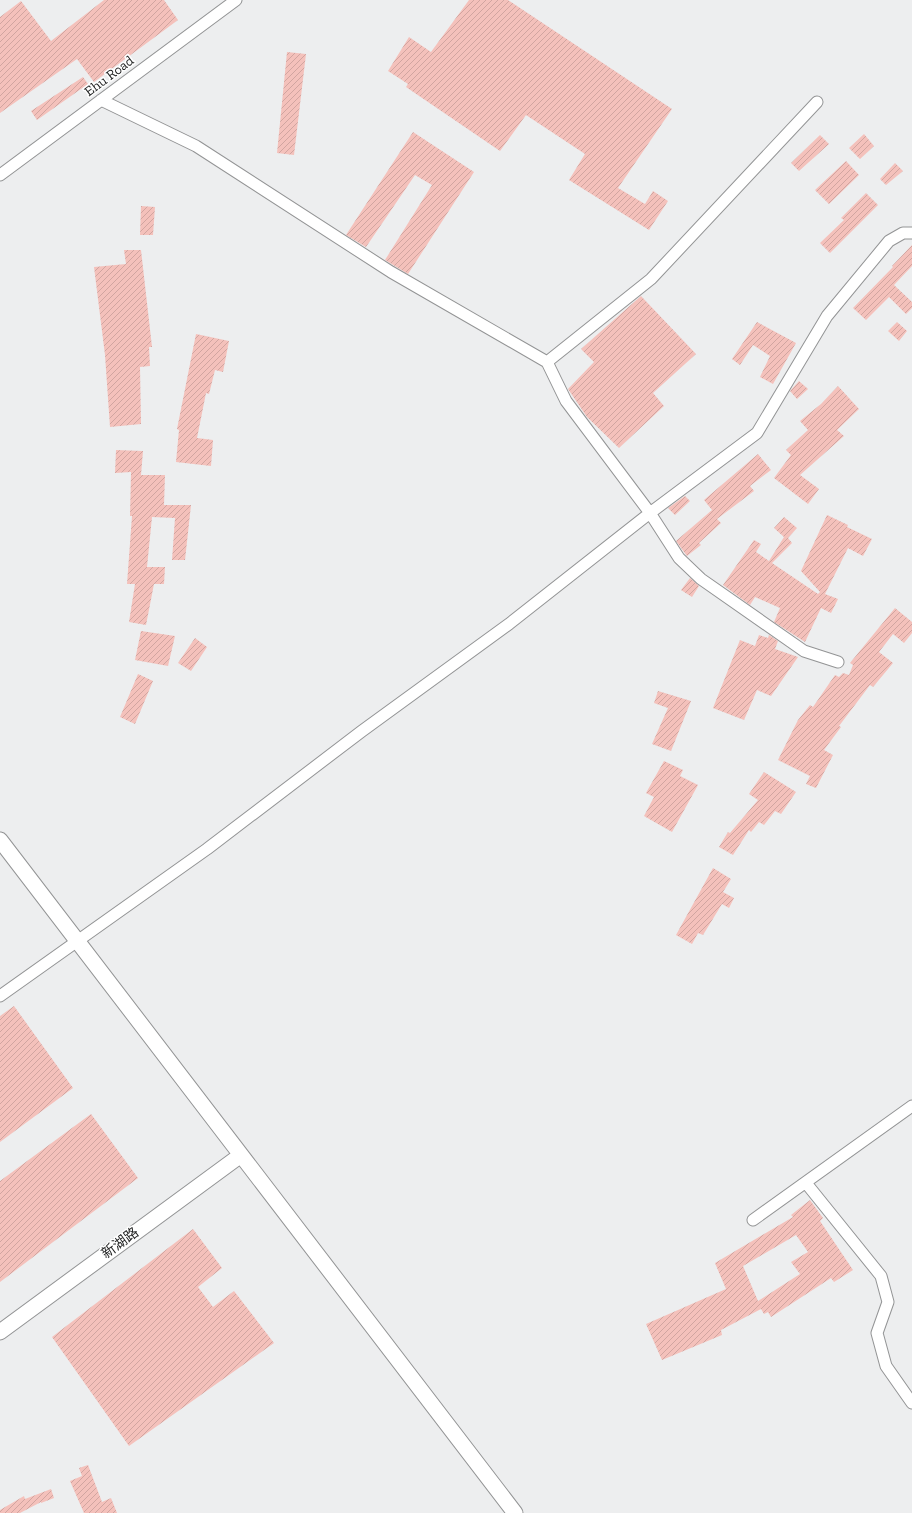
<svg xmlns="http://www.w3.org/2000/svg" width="912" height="1513" viewBox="0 0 912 1513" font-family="'Zilla Slab','Noto Sans SC',serif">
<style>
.building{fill:url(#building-hatch);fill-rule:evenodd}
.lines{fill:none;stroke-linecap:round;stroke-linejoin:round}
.street-casing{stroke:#939495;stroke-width:13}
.secondary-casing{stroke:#939495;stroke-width:17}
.street{stroke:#fff;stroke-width:11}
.secondary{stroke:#fff;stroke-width:15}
.labels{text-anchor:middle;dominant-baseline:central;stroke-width:3;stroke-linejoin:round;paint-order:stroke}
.street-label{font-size:14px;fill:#1c1d1d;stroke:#fff}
</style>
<defs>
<pattern id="building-hatch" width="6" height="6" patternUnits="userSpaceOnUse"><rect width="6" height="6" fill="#f4c1bb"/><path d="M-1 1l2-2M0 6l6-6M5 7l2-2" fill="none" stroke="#d1a5a0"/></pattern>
</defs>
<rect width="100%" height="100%" fill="#edeeef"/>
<path class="building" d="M104,0H164L178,20L94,82L77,59L0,113V17L21,1L51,41Z
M469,0H508L672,109L618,188L645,204L653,191L668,201L649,230L569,180L585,154L526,115L500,151L406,87L408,84L388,71L409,37L431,52Z
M287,52L306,54L294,155L277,153Z
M83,77L88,84L37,120L31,111Z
M413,132L474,172L408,274L385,260L432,185L415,175L366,247L346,235Z
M864,134L874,146L860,159L849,148Z
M820,135L829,144L799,171L791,163Z
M846,161L859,175L829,204L815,190Z
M895,163L903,171L886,185L880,179Z
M866,193L878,205L830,253L820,243L844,220L841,218Z
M141,206L155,207L153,235H140Z
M912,245V266L894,285L912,302V308L906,314L889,297L866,320L853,308L893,267L892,266Z
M124,250H141L152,347H149L150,366L140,367L141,424L110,427L105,355L94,267L126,264Z
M641,296L696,354L653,393L664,406L619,448L587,417L568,389L594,362L581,349Z
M757,322L796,343L773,384L760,377L770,356L753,345L740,365L732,359Z
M897,322L907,331L899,341L888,331Z
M196,334L229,341L223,372L215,370L209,394L206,393L197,438L213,440L211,466L176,462L179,430L177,429Z
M799,381L808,389L797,399L790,391Z
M838,386L859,409L837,430L844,436L800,475L819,489L808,504L774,478L791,455L786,450L808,430L800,421L821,404Z
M116,450L143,451L141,475H165L164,505H191L185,560H172L175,518L152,517L147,567H165L164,584H154L146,625L129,622L135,584H127L132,516H130L131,472L115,473Z
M758,454L771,470L750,486L754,491L717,519L721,523L699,543L701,545L687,556L676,541L712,510L704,500Z
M685,496L690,501L675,515L668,508Z
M827,515L848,525L847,527L872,539L863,556L848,548L825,594L838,599L831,613L821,608L805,642L774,622L780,608L755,597L750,605L723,585L754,540L761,544L756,552L769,561L784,537L774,528L784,517L797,528L788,538L792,543L772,563L818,594L820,592L801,571Z
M690,578L699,586L692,597L681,590Z
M895,608L912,622V633L904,643L893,634L879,652L893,663L873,687L870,685L839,726L841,727L824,750L833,755L816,788L806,784L810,776L778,760L798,720L810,705L813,707L835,675L839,677L843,673L849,675L853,665L850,663Z
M141,631L175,636L168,666L135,660Z
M759,635L768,638L769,635L778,641L775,649L798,657L771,696L757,690L744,720L713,708L740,640L755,646Z
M195,638L207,647L191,671L178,663Z
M138,674L153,681L135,724L120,717Z
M658,691L691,701L671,751L652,744L668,708L654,703Z
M664,761L683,770L680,776L698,785L672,832L644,816L654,797L646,793Z
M764,772L796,792L781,814L775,811L764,825L759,822L751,832L749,830L733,855L719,847L728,832L730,833L758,800L749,794Z
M713,868L731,879L723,892L734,898L729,908L722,904L703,935L698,933L692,944L676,935Z
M14,1006L73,1088L0,1142V1016Z
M91,1114L138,1178L0,1282V1181Z
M810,1200L823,1218L820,1221L853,1270L834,1282L831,1278L771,1317L768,1312L764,1314L761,1309L721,1330L722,1335L662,1360L646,1324L726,1289L715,1263L793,1217L791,1215ZM796,1235L808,1252L791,1262L800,1274L758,1301L743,1266Z
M193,1229L222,1268L198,1287L213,1307L234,1291L274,1343L129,1446L52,1337Z
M88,1465L102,1502L111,1498L117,1513H84L70,1481L82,1476L79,1468Z
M51,1489L54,1498L41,1503V1502L20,1513H0V1510L24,1496L25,1499Z"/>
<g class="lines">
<defs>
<path id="street" d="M101,100L196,146L391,272L547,362
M817,102L651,279L547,362L566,401L650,513L679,558L701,579L804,651L838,662
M0,175L236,0
M0,996L207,849L362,731L509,624L650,513L757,433L827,316L889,241L903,233H912
M806,1183L881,1276L888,1302L877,1333L886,1366L912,1403
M753,1220L912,1106"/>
<path id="secondary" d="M0,840L515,1513
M0,1332L241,1155"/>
</defs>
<use href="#street" class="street-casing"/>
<use href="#secondary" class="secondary-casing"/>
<use href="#street" class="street"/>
<use href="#secondary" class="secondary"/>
</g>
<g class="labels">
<g class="street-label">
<text transform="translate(109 76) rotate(-37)">Ehu Road</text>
<text transform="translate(120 1243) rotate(-36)">新湖路</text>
</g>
</g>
</svg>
